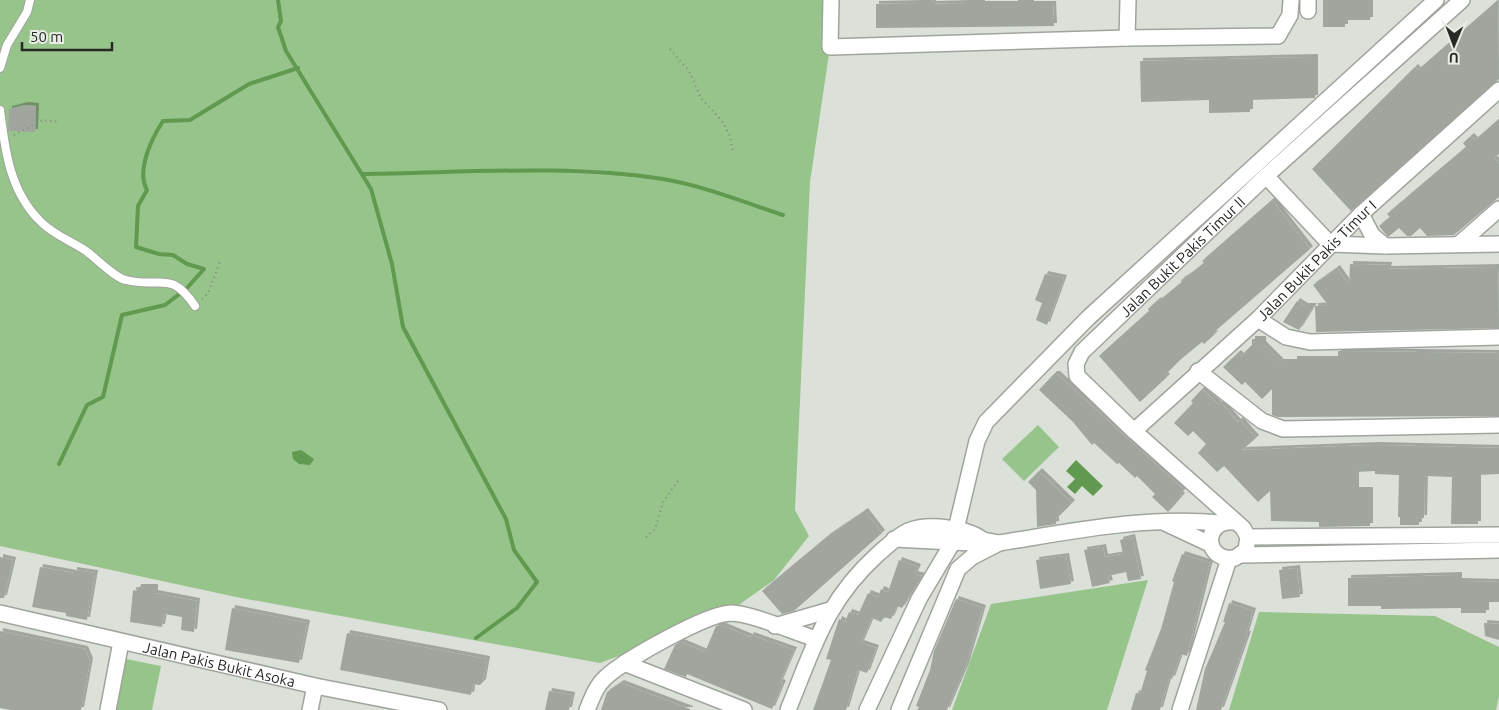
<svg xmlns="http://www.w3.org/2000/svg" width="1499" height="710" viewBox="0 0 1499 710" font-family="Ubuntu,sans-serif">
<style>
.green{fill:#97c48a}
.water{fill:#60994f}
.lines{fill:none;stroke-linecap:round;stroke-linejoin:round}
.stream{stroke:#60994f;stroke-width:4}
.building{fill:#a0a69e;filter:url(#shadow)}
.service-casing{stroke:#9fa59d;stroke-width:10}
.minor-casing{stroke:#9fa59d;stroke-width:18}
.path{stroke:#818680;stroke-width:2;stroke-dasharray:1 4;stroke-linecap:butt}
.service{stroke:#fff;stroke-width:8}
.minor{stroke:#fff;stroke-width:15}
.labels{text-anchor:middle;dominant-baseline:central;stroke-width:5;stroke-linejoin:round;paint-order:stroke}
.street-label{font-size:15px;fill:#262926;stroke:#e8eee6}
</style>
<defs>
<filter id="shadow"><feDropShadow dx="3" dy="-3" stdDeviation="0" flood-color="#0004"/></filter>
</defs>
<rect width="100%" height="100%" fill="#dbe1d9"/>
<path class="green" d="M0,0H831L830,47L810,182L795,510L809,536L774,580L722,617L600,663L236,597L0,546Z
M1038,425L1059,447L1024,481L1002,459Z
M1148,580L1107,710H952L991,604Z
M1259,612L1435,616L1499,647V696L1496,710H1229Z
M126,659L161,666L152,710H116Z"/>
<path class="water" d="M301,450L314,459L310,465L299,464L293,459L292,452Z
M1076,460L1103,486L1093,496L1082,486L1075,494L1067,487L1075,479L1066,471Z"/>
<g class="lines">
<path class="stream" d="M278,0L281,21L278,27L286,51L371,189L392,264L403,327L506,519L514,550L537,582L517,608L476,638
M362,174C461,173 565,164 663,179C704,186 744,202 783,215
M187,288L204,269L187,264L173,255L159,254L136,247L138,206L147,190C136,170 152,138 163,121L190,120L249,84L298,68
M59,464L87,405L103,397L122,315L165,305L182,292"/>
</g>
<path class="building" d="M920,0H932L933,4L968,3V0H982V4H1018V0H1031V4H1053L1054,26L876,28V4L920,3Z
M1323,0H1370V20H1345V27H1323Z
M1498,0L1499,79L1351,211L1312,169L1415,67L1418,70Z
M1315,57V98L1250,100V112L1209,113V100L1141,102L1140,61Z
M25,105L36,106L35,132L8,131L9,109Z
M1499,119V154L1494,158L1499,164V197L1454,235L1427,236L1420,228L1411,236H1407L1399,228L1388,237L1379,226L1390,217L1387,214L1466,147L1463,143L1471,136L1475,140Z
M1272,200L1310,249L1213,333L1215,334L1204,344L1202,342L1180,360L1165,375L1167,377L1140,402L1099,356L1149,311L1148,309L1158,300L1159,301L1182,282L1181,280L1189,275L1204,263L1202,261Z
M1350,264L1389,265L1388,269L1498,267L1499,328L1316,332L1315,306L1328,305L1313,285L1337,268L1349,285Z
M1045,274L1064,278L1047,325L1036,320L1042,303L1035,300Z
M1297,301L1305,306H1314L1299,330L1283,322Z
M1252,339H1263V344L1281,362H1294V359H1338V351L1499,353V416L1278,417L1272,415V389L1262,399L1245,382L1242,385L1223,367L1238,353L1241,356L1252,345Z
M1054,374H1057L1184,490L1180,494L1182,496L1168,512L1152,497L1155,494L1137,476L1135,478L1119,463L1117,464L1094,443L1092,445L1073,422L1039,390Z
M1202,389L1219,405L1221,403L1238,422L1240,420L1256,438L1242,450L1376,445L1499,448V474L1478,475V524H1451L1452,477L1425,476L1424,518H1419V525H1400V517H1398L1399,475L1375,474V471L1356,472V490H1370V526L1319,527V522L1271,521L1270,491L1258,502L1224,466L1217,472L1198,453L1206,444L1193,431L1188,436L1174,423L1193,403L1191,401Z
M1039,471L1072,503L1056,519V524L1037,527L1036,490L1028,482Z
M865,511L882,533L794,611L782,614L762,591L828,536Z
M1132,537L1141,579L1128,581L1126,572L1108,576L1110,583L1092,587L1084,550L1103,547L1105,557L1123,554L1120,540Z
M1182,554L1210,563L1187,656L1181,654L1172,679L1169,678L1160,710H1131L1136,693L1140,694L1147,671L1145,670L1161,629L1174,582L1172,581Z
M1066,556L1071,584L1040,589L1036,560Z
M0,557L13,560L4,598H0Z
M899,560L918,567L915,574L922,576L902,608L897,606L891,619L884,617L881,622L872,618L861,643L876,648L867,673L858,670L846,710H813L831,660L826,659L839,619L845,622L849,612L858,615L868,593L878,597L881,589L888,592Z
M40,567L74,573V570L95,573L87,620L66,616V613L32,607Z
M1297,568L1300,597L1282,599L1279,570Z
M1459,575V581L1499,582V602H1486V613H1461V608L1381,609V606H1348V578Z
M138,587H155V593L197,601L194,632L181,630L182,617L164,614L162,627L130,622L133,590L137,591Z
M956,599L983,608L966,666L947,710H917L919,707L916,706L930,670L934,651Z
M1229,603L1253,611L1246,634H1248L1221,710H1196L1205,669L1225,622H1223Z
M232,608L307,623L299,663L225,650Z
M1484,623L1499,624V640L1485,636Z
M721,625L750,637L751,635L794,650L780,682L783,683L772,709L687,674L686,677L664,669L675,645L681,642L705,652L716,626Z
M0,631L85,649L90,661L81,710H11L0,708Z
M347,633L487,659L483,682L480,685L473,684L471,695L340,670Z
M621,683L690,709V710H601L607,692Z
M549,691L572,695L569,710H545Z"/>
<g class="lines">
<defs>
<path id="service" d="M0,68L7,45L27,12L30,0
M0,110C5,151 10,192 41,222C54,235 71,241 86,251C96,258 115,278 126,280C161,289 170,269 195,306"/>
<g id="minor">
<path d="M831,0L830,47L1127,38L1278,36L1290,15L1291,0"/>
<path d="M1308,11V0"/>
<path d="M1127,38L1128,0"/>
<path d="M1266,176L1330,244L1385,246L1499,244"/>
<path d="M1361,214L1372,235L1385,246"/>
<path d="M1459,244L1499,209"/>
<path d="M1258,319L1286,337L1310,342L1499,337"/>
<path d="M1198,371L1262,421L1283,429L1499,425"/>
<path id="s1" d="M1134,431L1258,319L1361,214L1499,90"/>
<path d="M1163,522L1210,544"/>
<path id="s2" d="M1235,522C1202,519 1203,562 1235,558L1246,550L1248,537L1243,528L1134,431L1077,376L1076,364L1082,352L1266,176L1462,0"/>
<path d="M1248,537L1499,535"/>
<path d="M894,539L972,543L983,540L999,543C1074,531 1144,516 1221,523"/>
<path d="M1241,555L1499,550"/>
<path id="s3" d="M0,613L315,686L439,710"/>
<path d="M775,626L830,610"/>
<path d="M624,663L744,710"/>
<path d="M108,710L121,642"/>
<path d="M310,710L315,686"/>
<path d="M587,710C592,698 596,686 606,677C624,660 708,613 731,613C754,614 793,632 816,639"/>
<path d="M788,710C814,647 825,602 878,554C901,534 908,525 940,527C956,529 970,530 983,540"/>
<path d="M867,710L919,599L953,542L977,441L986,422L1088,318L1436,0"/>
<path d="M899,710L958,569L972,557L999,543"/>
<path d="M1180,710L1229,559"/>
</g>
</defs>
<use href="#service" class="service-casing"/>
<use href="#minor" class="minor-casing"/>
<path class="path" d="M670,49L689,71L701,98L722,121L730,136L733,151
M14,135L43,120L60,122
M202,299L208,293L221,259
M646,537L655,529L663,502L678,481"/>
<use href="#service" class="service"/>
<use href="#minor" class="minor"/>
</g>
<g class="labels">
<g class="street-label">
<text stroke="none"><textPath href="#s2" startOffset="495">Jalan Bukit Pakis Timur II</textPath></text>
<text stroke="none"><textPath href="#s1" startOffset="250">Jalan Bukit Pakis Timur I</textPath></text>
<text stroke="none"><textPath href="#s3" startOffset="225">Jalan Pakis Bukit Asoka</textPath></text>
</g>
</g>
<g transform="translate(1454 45) rotate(181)" stroke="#e8eee6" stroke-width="4" paint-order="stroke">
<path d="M0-4L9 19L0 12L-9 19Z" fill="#262926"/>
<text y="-8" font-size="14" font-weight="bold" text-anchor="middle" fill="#262926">U</text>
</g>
<path d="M22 42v8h90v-8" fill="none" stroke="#262926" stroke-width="2.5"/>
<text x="30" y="42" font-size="15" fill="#262926" stroke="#e8eee6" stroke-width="4" paint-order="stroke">50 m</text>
</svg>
